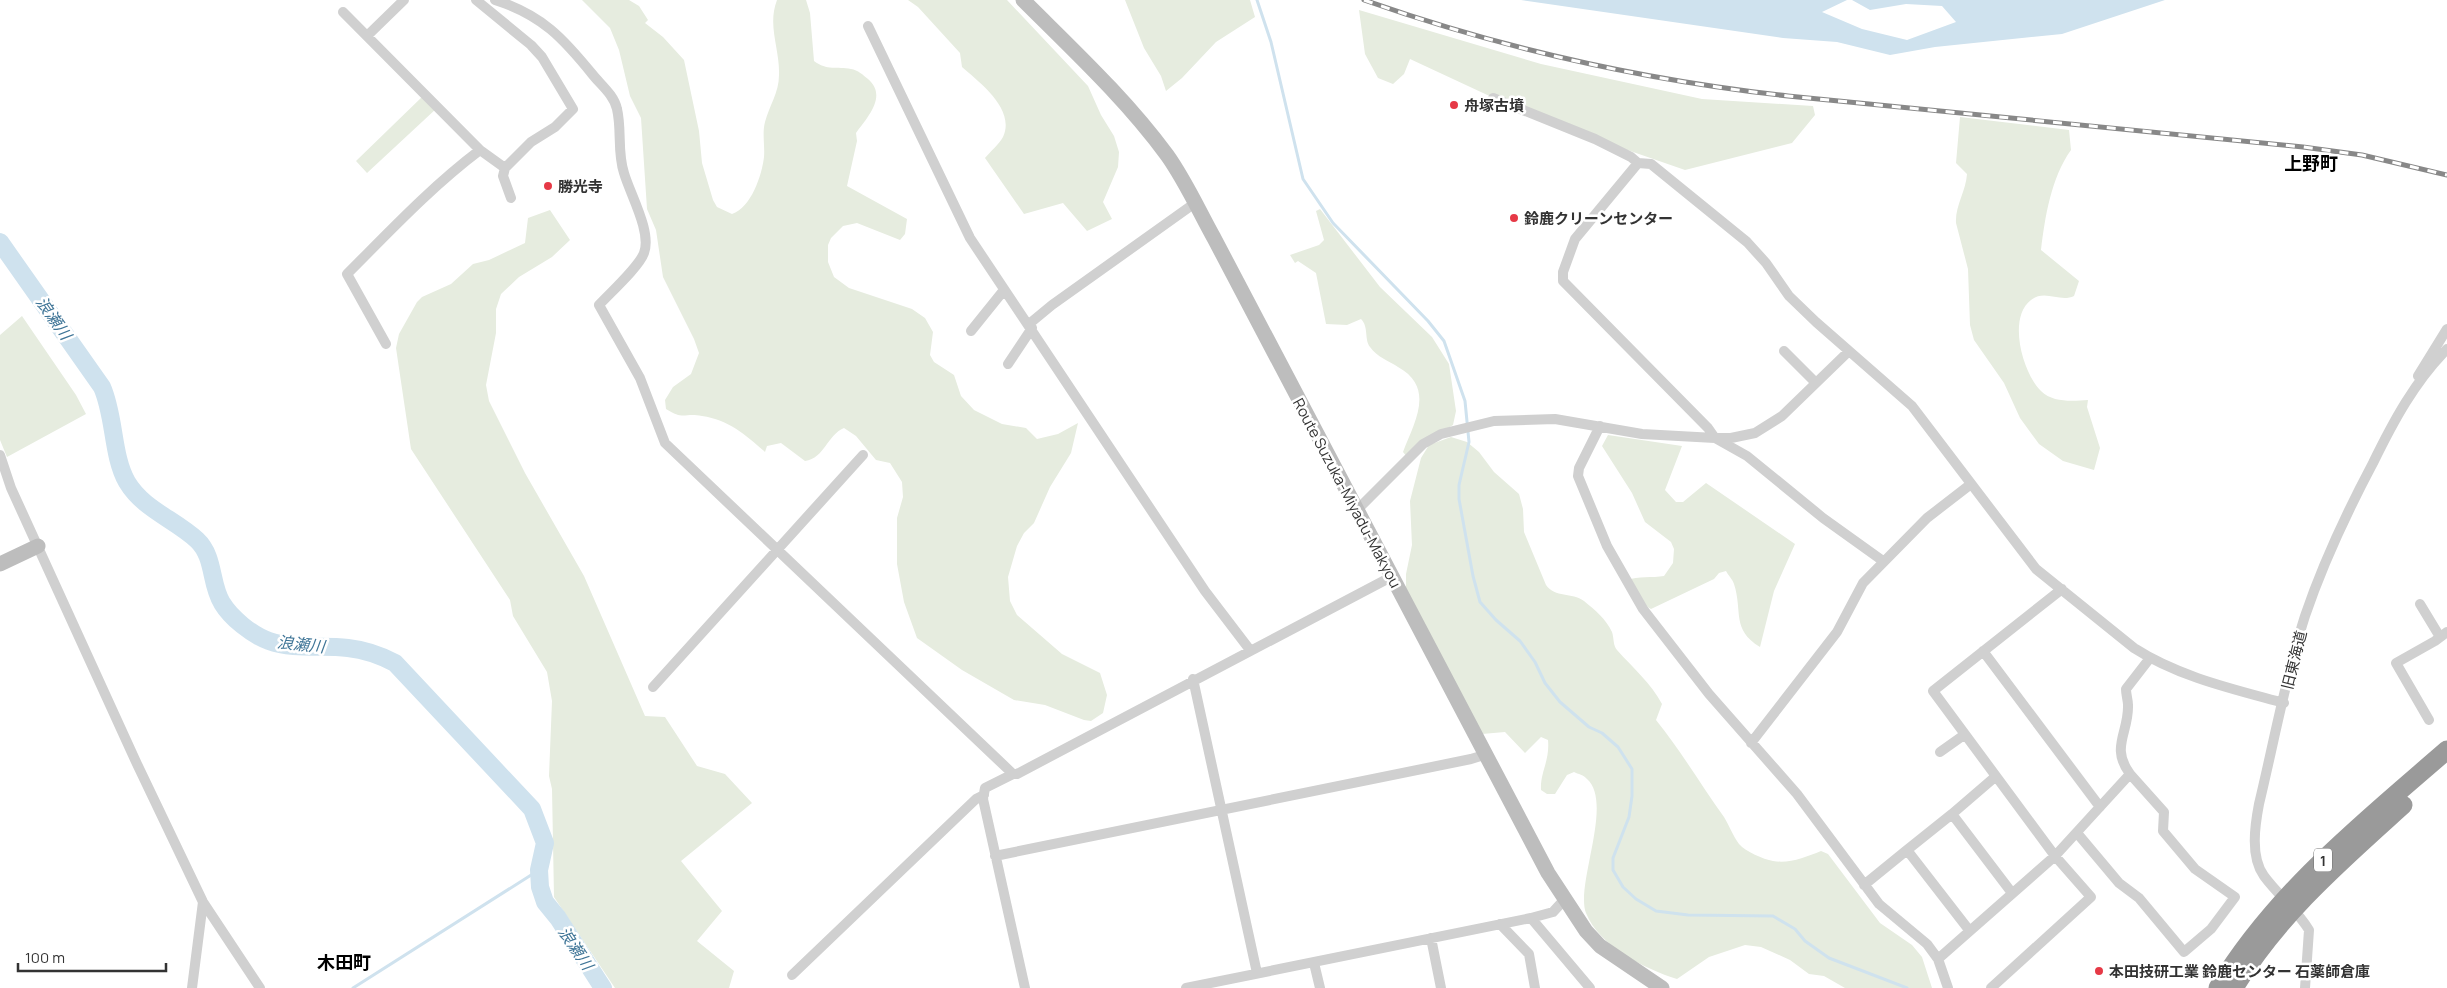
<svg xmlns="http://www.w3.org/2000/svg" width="2447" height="988" viewBox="0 0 2447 988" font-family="Manrope,'Noto Sans JP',sans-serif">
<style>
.green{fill:#e6ecdf}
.water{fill:#cfe2ee}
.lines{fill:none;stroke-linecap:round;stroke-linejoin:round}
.stream{stroke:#cfe2ee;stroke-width:3}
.river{stroke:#cfe2ee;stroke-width:18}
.street{stroke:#d0d0d0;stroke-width:10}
.secondary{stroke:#bdbdbd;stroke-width:15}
.highway{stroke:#9a9a9a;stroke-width:19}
.rail-casing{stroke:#888;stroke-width:5}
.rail{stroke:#fff;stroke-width:3;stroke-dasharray:9;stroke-linecap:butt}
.poi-dot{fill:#e63946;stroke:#fff;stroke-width:2}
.labels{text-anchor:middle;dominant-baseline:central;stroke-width:5;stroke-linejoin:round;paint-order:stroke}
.shield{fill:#fff;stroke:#707070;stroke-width:1}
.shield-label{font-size:14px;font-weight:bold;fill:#333}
.poi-label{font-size:15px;font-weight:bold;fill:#333;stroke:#fff;text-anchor:start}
.street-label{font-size:15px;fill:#333;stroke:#fff}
.water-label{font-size:16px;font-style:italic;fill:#3f7597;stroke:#fff}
.quarter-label{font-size:18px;font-weight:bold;fill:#000;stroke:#fff}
</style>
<rect width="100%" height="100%" fill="#fff"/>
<path class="green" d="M582,0H629L639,6L648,20L645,23L663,37L684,60L699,131L702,163L713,200L717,207L732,214C751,208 762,175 764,157C765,146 762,133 765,122C769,106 779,93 779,75C780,49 767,26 777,0H806L810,13L814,61C827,71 837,66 851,69C858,70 863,75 868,79C888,96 867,118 856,133L857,141L847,186L907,219L905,234L900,240L857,223L843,226L831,238L828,245V262L834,277L849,288L912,309L925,318L933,332L930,355L934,362L954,375L961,396L974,410L1002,424L1026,428L1037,439L1058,434L1078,423L1071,453L1050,487L1034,523L1024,533L1017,546L1008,577L1010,601L1017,615L1062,654L1100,673L1107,695L1103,713L1091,721L1084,720L1045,705L1014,700L962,670L917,638L904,602L897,564V518L903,497L902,482L890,463L876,460L856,436L844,428C827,435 825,458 805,461L781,443L767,446L765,452C746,435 729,420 702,416C684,412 685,421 666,409L665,400L673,387L691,374L699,353L694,339L663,277L656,230L647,209L641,118L630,96L619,50L610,28Z
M908,0H1007L1088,86L1101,115L1114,136L1119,152L1118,167L1103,202L1112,219L1087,231L1063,203L1024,214L985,158C990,152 999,144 1003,137C1016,109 979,82 962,67L960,53L918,7Z
M1125,0H1250L1255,17L1216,42L1182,78L1166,91L1161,76L1144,48Z
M1359,10L1541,64L1702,99L1813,106L1815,115L1792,143L1685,170L1541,120L1410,59L1404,74L1393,84L1378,78L1365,54Z
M424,95L437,108L367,173L356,161Z
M1960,117L2069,130L2071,150C2051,178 2045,217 2041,250L2079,281L2074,296C2060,303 2045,289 2031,300C2007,318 2023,374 2041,391C2053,403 2073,401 2088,400L2087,407L2100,448L2094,470L2063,461L2039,444L2020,418L2004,383L1974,340L1970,325L1968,269L1956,223C1955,206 1966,191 1967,174L1956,163Z
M1320,209L1380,287L1432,337L1449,364L1456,411L1453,425L1421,444L1407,457L1403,452C1414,423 1436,388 1398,367C1389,361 1377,357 1370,347C1364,339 1369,327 1361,319L1347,325L1326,324L1316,273L1298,261L1295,263L1290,255L1319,245L1324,240L1316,211Z
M550,210L570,240L552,257L519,277L501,294L496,309V333L486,385L489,401L525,473L584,576L645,716L665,717L697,766L725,774L752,803L681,861L722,911L697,941L734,971L729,988H615L554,897L552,789L549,776L552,701L547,672L513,616L510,600L411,449L396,348L399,334L417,302L422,297L451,284L473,264L489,260L525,243L528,218Z
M22,316L76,395L86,414L7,457L0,440V335Z
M1608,435L1682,446L1665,490L1676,502H1683L1706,483L1795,544L1774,591L1760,647C1731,629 1743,612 1734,584C1733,580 1728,575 1726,571L1719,573L1714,579L1651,609L1639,602L1628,580C1637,576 1653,578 1664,576L1673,563L1674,549L1671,542L1645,522L1632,493L1602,446Z
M1451,437L1467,442L1479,452L1494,472L1519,494L1523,509L1524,532L1546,585C1555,598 1572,592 1584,601C1595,610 1606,619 1612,632C1614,638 1613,646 1617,650C1633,668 1651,683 1662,704L1656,720C1681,751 1701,785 1724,817C1729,825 1733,836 1739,844C1746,852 1763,859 1773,861C1789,864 1806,857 1821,851L1828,854L1880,923L1912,945L1922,957L1932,988H1845L1824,976L1809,974L1790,960L1761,947L1745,945L1709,957L1677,979C1645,969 1599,946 1586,913C1575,885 1614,803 1587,779C1584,775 1578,774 1574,772L1567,775L1555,794H1547L1541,790C1540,772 1550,761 1548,740L1541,737L1525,753L1505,732L1482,734L1406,588V574L1412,545L1410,501L1421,458L1429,445Z"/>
<path class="water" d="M1521,0H1847L1822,12L1862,29L1907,40L1956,22L1942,6L1906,4L1870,10L1852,0H2165L2062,34L1935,47L1890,55L1837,42L1783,38Z"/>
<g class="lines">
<path class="stream" d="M1257,0L1271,42L1303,179L1333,223L1428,321L1444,341L1465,401L1469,442L1459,485V499L1473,576L1480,602L1496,620L1520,641L1535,662L1545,683L1560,702L1589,727L1602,733L1618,747L1632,769V796L1629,817L1613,858V870L1623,887L1636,899L1656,911L1688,915L1773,916L1795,929L1805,941L1829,958L1907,988
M353,988L539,870"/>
<path class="river" d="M0,242L102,387C115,416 112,456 127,482C143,509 174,519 197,540C215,557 210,584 222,603C231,618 252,635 269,641C294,650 322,645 348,648C366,650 380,655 395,663L532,809L545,843L539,870L540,887L545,902L558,918L603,988"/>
<path class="street" d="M495,0C542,15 563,38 593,75C601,85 614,95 617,109C622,130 617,152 624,173C630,194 652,232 644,253C639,267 610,293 599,305L640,378L665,443L1013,774
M343,12L480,150L505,168L531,142L555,127L573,109L542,57L531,45L476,0
M868,26L970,238L1205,591L1250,650
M367,36L404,0
M1493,98L1595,139L1631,157L1638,163
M505,168L503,176L511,198
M1029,324L1052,305L1195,203
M971,331L1004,290
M386,344L347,274C390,231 431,187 480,150
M1784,351L1816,383
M1008,364L1032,328
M2418,376L2447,329
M1600,426L1579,468L1578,476L1607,546L1643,609L1709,694L1797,794L1879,904L1927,944L1938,959L1948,988
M0,455L11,488L137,764L203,902L260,988
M1356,511L1423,444L1441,434L1494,421L1555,419L1642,434L1715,438H1731L1755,433L1782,416L1848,352
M1883,561L1823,518L1747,456L1715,438L1708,428L1563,281V272L1575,239L1638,163L1651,164L1747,242L1766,263L1789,296L1816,322L1912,406L2036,569L2134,648C2179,677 2233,689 2284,703
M2420,604L2440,637
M1983,651L2100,807
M1193,679L1257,973
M653,687L863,455
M2429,720L2396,663L2435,641L2447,632
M1751,743L1837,632L1863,583L1927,518L1971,484
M1940,752L1964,735
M1952,814L1995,777
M2077,833L2119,883L2139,898L2184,952L2211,929L2235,897L2195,869L2163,831L2164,812L2130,774
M995,856L1471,759L1484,755
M1864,885L1907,850
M1531,918L1590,988
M1500,924L1529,954L1535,988
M1969,930L1907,850L1952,814L2012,893
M1431,938L1441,988
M1938,959L2055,856L2130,774C2110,747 2129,733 2128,705C2128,700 2126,695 2126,689L2150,658
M1314,963L1320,988
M792,975L976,799L984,795
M192,988L203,902
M1025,988L983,799L985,788L1013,774H1017L1391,577
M1186,988L1531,918L1553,912L1564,900
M1991,988L2091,897L2055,856L1933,691L2062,589
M2305,988L2309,930C2297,910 2278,895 2264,876C2250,857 2255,825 2259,804C2274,742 2286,675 2305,616C2323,563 2347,512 2373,463C2393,422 2415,381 2447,349"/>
<path class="secondary" d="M1023,0C1073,50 1125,98 1167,155C1185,180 1199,211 1214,238L1548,873L1586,931L1600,946L1662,988
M0,564L38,546"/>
<path class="highway" d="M2218,988C2276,892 2364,822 2447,750
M2234,988C2277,916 2341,861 2403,805"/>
<defs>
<path id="rail" d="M1364,0C1503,49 1642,80 1788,96L2303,147L2362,155L2447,175"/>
</defs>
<use href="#rail" class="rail-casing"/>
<use href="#rail" class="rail"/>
</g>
<g class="poi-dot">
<circle cx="1454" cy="105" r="5"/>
<circle cx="548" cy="186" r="5"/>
<circle cx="1514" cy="218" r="5"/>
<circle cx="2099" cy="971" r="5"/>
</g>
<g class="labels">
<rect class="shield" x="2314" y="848.5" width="18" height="23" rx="4"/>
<g class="shield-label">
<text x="2323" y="860">1</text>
</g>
<g class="poi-label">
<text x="1464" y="105">舟塚古墳</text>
<text x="558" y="186">勝光寺</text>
<text x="1524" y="218">鈴鹿クリーンセンター</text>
<text x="2109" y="971">本田技研工業 鈴鹿センター 石薬師倉庫</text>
</g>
<g class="street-label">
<text transform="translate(1347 493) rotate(62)">Route Suzuka-Miyadu-Makyou</text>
<text transform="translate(2294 660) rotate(-76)">旧東海道</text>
</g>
<g class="water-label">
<text transform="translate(54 318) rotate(55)">浪瀬川</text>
<text transform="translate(301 644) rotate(6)">浪瀬川</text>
<text transform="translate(576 948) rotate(56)">浪瀬川</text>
</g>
<g class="quarter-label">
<text x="2311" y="163">上野町</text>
<text x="344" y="962">木田町</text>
</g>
</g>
<path d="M18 963v8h148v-8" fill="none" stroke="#333333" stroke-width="2.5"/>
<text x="25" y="963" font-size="15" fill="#333333" stroke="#ffffff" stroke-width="4" paint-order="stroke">100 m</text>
</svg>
